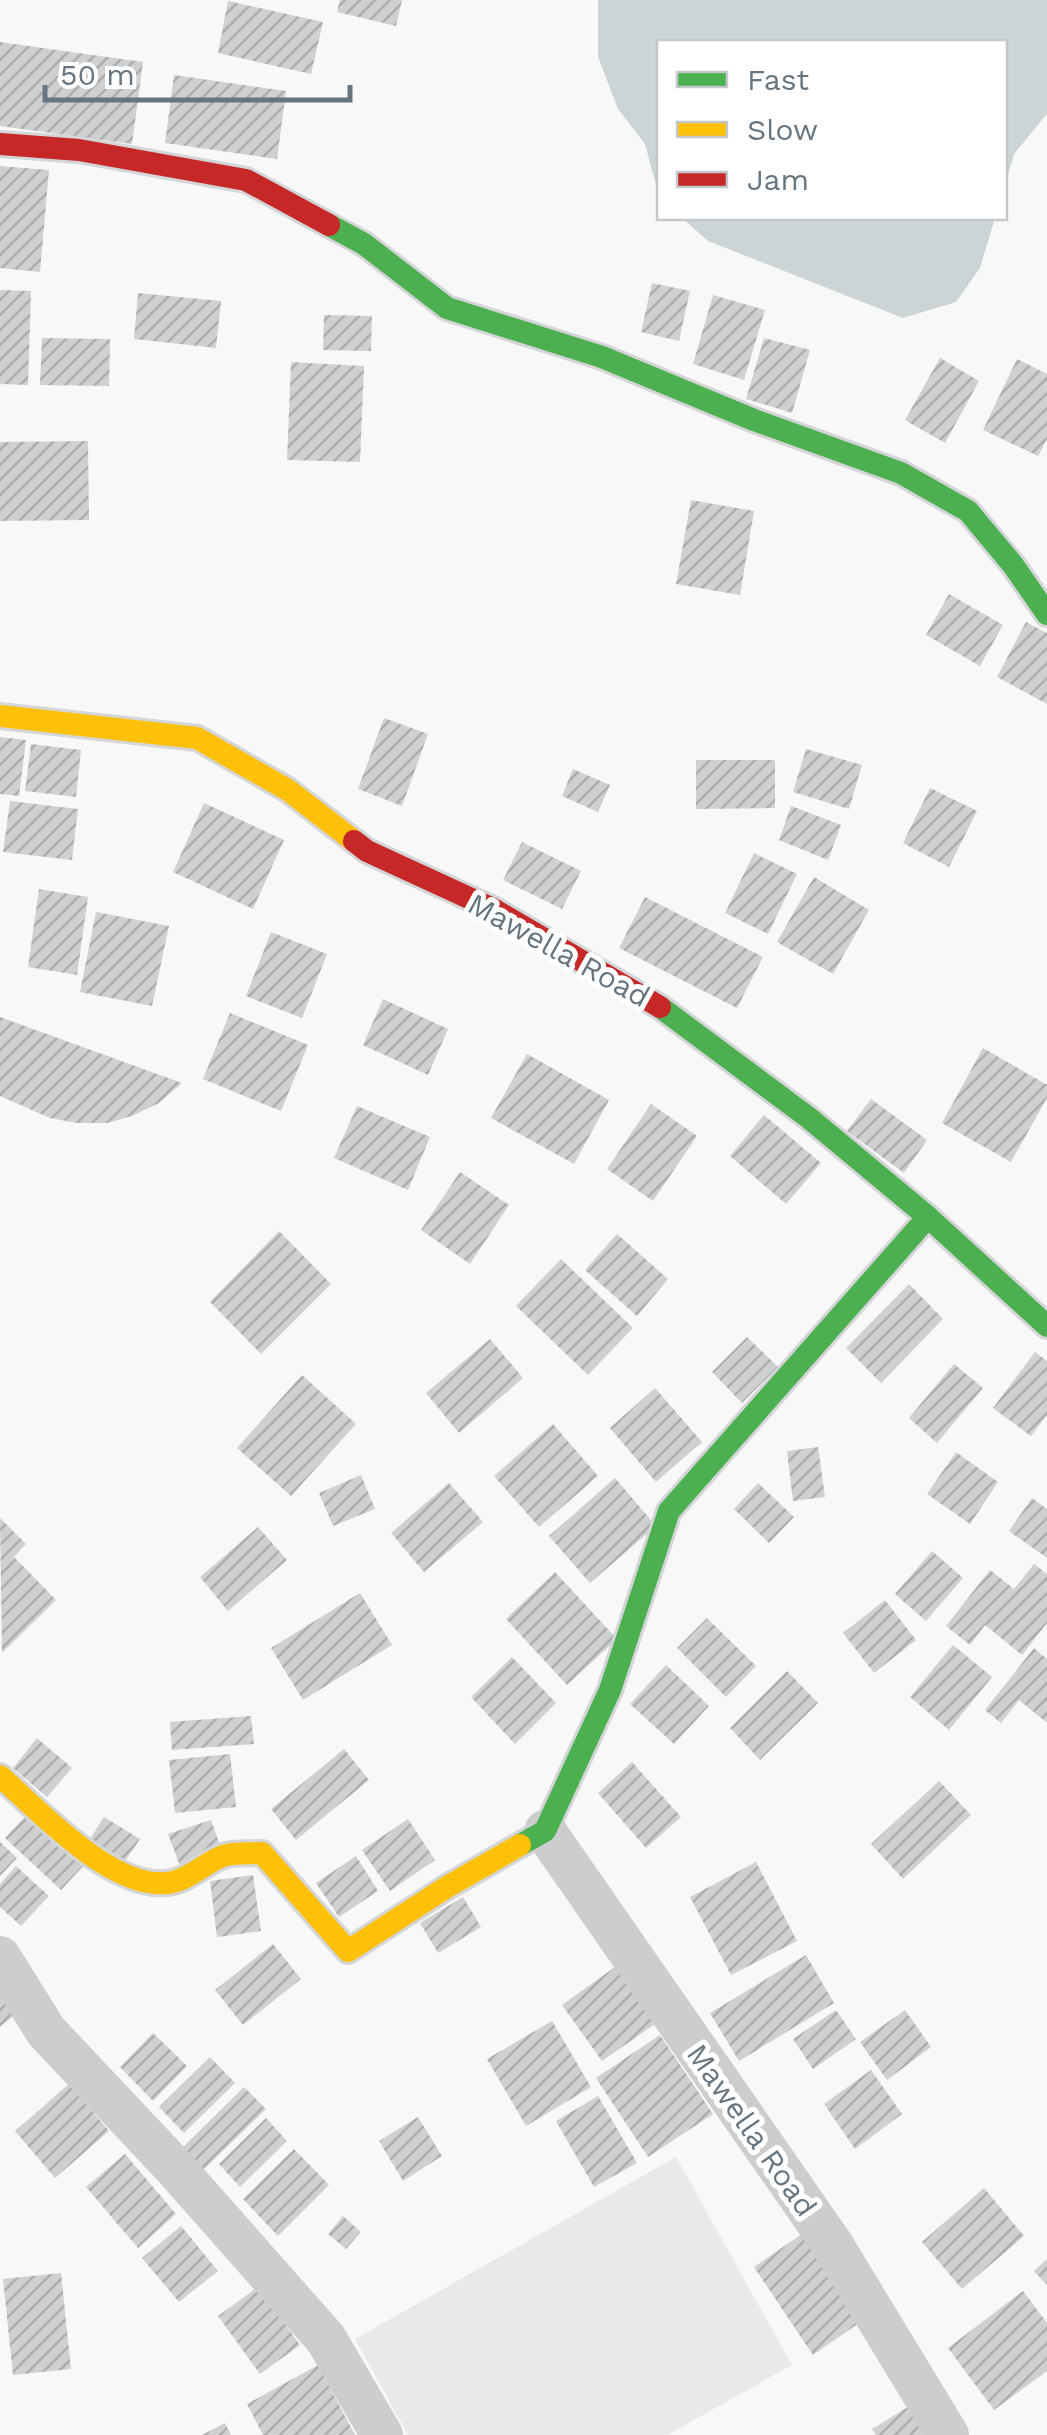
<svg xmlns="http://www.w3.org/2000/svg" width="1047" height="2435" viewBox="0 0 1047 2435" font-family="'Work Sans',sans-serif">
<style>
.pitch{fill:#e7eae6}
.water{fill:#cdd4d6}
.building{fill:url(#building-hatch)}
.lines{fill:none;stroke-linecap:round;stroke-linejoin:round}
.fast-casing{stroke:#d4d5d6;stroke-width:28}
.slow-casing{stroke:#d4d5d6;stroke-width:28}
.jam-casing{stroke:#d4d5d6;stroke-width:28}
.street{stroke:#cbcdce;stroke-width:42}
.fast{stroke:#4caf50;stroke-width:22}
.slow{stroke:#ffc107;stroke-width:22}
.jam{stroke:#c62828;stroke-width:22}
.labels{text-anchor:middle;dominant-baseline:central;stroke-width:10;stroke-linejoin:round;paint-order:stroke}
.street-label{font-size:30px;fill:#667580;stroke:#fff}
</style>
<defs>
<pattern id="building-hatch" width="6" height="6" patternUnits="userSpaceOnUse" patternTransform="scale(2.5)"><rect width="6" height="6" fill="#cfd0d2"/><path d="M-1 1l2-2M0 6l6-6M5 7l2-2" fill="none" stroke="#acadb0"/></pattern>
</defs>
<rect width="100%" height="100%" fill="#f8f8f8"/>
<path class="pitch" d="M676,2157L792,2365L667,2435H408L355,2339Z"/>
<path class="water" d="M598,0H1047V114L1014,154L1005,185L1004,42H660L659,196L645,144L618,109L598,57Z
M682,218H995L980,268L956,302L903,318L708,241Z"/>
<path class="building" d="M340,0H402L396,26L337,12Z
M228,1L323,22L311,74L218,53Z
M0,42L143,62L132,144L0,126Z
M174,75L286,91L277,159L165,143Z
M0,166L49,170L40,272L0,268Z
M652,283L690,291L679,341L641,332Z
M0,290L31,291L28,385L0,384Z
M138,293L221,301L216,348L134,339Z
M713,295L765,310L744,380L693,364Z
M324,315L372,316L371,351L323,350Z
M42,338L110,339L109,386L40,385Z
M764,338L810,350L792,413L746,399Z
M940,358L979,381L945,443L905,420Z
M1017,359L1047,374V439L1038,456L983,430Z
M291,362L364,366L360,462L287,460Z
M88,441L89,520L0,521V442Z
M691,500L754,511L740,595L676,584Z
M949,594L1003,625L980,666L926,635Z
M1026,622L1047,633V704L997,677Z
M384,718L428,734L402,806L358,789Z
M0,737L26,740L19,796L0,794Z
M31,744L81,750L76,797L25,791Z
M806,749L862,765L849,809L793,792Z
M696,760H775V808L696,809Z
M573,769L610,785L598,812L562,796Z
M930,788L977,811L949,867L903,843Z
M10,801L78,809L72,860L3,852Z
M204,803L284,840L253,909L173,872Z
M791,806L841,825L828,860L779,840Z
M522,842L581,871L562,909L503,880Z
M754,853L797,874L768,934L725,913Z
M814,877L869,910L833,974L777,942Z
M39,889L88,897L77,975L28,967Z
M645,897L763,957L737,1008L619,948Z
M96,912L169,926L152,1006L80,992Z
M271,932L327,954L302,1018L246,996Z
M383,999L448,1029L428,1075L363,1045Z
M230,1013L308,1045L281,1111L203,1079Z
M0,1017L182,1083L159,1103L132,1116L107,1123H77L50,1118L0,1096Z
M983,1048L1047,1085V1098L1011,1162L942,1123Z
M527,1054L609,1100L574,1164L491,1118Z
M871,1099L927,1140L904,1173L847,1131Z
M651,1104L697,1136L653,1201L607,1169Z
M357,1106L430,1137L408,1190L334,1158Z
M764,1115L821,1163L786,1204L730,1156Z
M460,1172L509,1205L470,1264L421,1230Z
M279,1231L331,1284L261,1354L210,1302Z
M617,1234L668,1279L637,1316L585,1270Z
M561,1259L633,1328L588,1375L516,1306Z
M909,1284L943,1319L881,1383L846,1348Z
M747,1337L778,1367L742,1403L712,1372Z
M490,1339L523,1378L459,1433L426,1393Z
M1035,1352L1047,1361V1415L1031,1436L993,1408Z
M954,1364L983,1388L937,1443L909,1418Z
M302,1375L356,1424L291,1496L237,1448Z
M655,1388L702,1442L656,1482L610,1428Z
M553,1424L598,1476L539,1527L494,1476Z
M818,1447L825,1497L793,1501L787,1451Z
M956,1452L998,1482L970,1524L927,1494Z
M361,1475L375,1509L333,1526L319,1493Z
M615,1478L656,1526L590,1583L549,1536Z
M449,1483L483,1522L424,1572L391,1533Z
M758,1483L794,1517L769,1543L734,1509Z
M1032,1498L1047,1509V1558L1009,1531Z
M0,1518L26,1544L14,1557L56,1600L2,1653Z
M258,1527L287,1560L228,1611L200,1577Z
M932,1551L963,1578L926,1621L895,1594Z
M1034,1564L1047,1574V1623L1022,1655L985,1625L970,1645L946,1626L990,1570L1014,1589Z
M555,1572L617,1639L567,1685L506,1619Z
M360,1593L392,1645L303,1700L271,1648Z
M885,1600L916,1640L874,1673L843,1633Z
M707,1618L756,1666L726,1697L677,1648Z
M953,1645L992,1677L949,1730L910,1697Z
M1034,1648L1047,1659V1723L1019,1700L1001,1723L985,1710Z
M512,1657L556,1703L515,1744L471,1697Z
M666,1665L709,1706L674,1744L630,1704Z
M787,1671L818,1703L760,1760L730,1728Z
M251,1716L254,1744L172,1750L170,1722Z
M37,1738L72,1768L47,1797L13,1768Z
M344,1749L369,1780L296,1840L271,1809Z
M230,1754L236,1807L175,1813L169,1760Z
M632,1762L681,1817L646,1848L598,1793Z
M939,1781L971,1815L903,1879L871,1844Z
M31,1810L87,1862L61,1890L5,1838Z
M104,1817L140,1839L125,1861L90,1839Z
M408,1819L435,1860L390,1891L362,1850Z
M211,1820L222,1851L180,1866L168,1834Z
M0,1842L17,1858L0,1876Z
M356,1856L378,1891L339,1917L316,1883Z
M756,1862L797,1941L731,1975L690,1897Z
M16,1866L49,1896L21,1926L0,1907V1884Z
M253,1875L261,1931L217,1937L210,1881Z
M463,1897L481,1927L438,1953L420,1923Z
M273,1944L301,1979L243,2025L215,1990Z
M806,1955L834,2003L739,2061L710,2013Z
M615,1967L655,2024L602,2061L562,2005Z
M0,1988L18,2012L0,2027Z
M836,2010L856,2039L813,2069L793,2039Z
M905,2010L931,2047L887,2080L860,2042Z
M552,2021L591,2087L526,2126L487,2059Z
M153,2033L187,2066L153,2101L120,2067Z
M660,2035L713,2114L648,2157L596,2078Z
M210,2057L235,2083L184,2133L159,2107Z
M871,2070L902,2114L855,2149L824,2104Z
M69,2084L109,2131L55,2178L15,2131Z
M244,2087L266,2109L201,2172L180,2150Z
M598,2096L637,2163L594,2187L556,2121Z
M418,2117L442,2156L403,2181L379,2141Z
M266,2118L287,2141L240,2187L219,2164Z
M294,2149L329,2185L278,2236L243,2199Z
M125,2154L176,2214L138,2248L86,2187Z
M984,2188L1024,2236L962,2289L922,2242Z
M343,2216L361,2232L346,2249L328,2234Z
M181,2226L218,2271L179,2302L142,2258Z
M802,2234L862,2321L813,2355L754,2267Z
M1047,2259V2285L1034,2271Z
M61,2273L71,2369L13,2375L3,2279Z
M258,2287L300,2345L260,2374L218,2316Z
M1023,2291L1047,2323V2371L994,2410L948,2348Z
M318,2365L355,2435H263L247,2404Z
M913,2404L931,2435H876L872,2429Z
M225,2423L231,2435H202Z"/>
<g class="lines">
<defs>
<path id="fast" d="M329,225L364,244L447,308L602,357L754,420L901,473L968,511L1013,565L1047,614
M660,1007L809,1118L928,1217L1047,1326
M520,1845L545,1831L610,1690L669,1511L928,1217"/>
<path id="slow" d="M0,716L197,738L288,790L354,841
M0,1776C39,1811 111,1889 167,1883C188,1881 204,1863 223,1856C236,1852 249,1854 262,1853L348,1951L447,1887L520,1845"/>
<path id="jam" d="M0,144L79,150L246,180L329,225
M354,841L367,851L493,909L660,1007"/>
</defs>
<use href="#fast" class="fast-casing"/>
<use href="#slow" class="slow-casing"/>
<use href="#jam" class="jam-casing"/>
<path class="street" d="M545,1831L832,2244L948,2435
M0,1957L46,2031L174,2167L326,2339L382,2435"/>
<use href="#fast" class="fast"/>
<use href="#slow" class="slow"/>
<use href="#jam" class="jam"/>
</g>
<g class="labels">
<g class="street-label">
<text transform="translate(559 950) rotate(29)">Mawella Road</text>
<text transform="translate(752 2130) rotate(55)">Mawella Road</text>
</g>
</g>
<rect x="657" y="40" width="350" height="180" fill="#ffffff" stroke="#c2c8cc" stroke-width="2.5"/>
<rect x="677" y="72" width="50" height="15" fill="#4caf50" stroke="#c2c8cc" stroke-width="2.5"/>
<text x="747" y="90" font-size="30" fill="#667580">Fast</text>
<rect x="677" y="122" width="50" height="15" fill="#ffc107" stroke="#c2c8cc" stroke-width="2.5"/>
<text x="747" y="140" font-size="30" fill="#667580">Slow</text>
<rect x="677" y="172" width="50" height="15" fill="#c62828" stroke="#c2c8cc" stroke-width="2.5"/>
<text x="747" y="190" font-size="30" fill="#667580">Jam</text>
<path d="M45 85v15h305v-15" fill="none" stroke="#667580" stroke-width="5"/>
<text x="60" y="85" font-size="30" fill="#667580" stroke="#ffffff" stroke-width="8" paint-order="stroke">50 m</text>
</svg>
